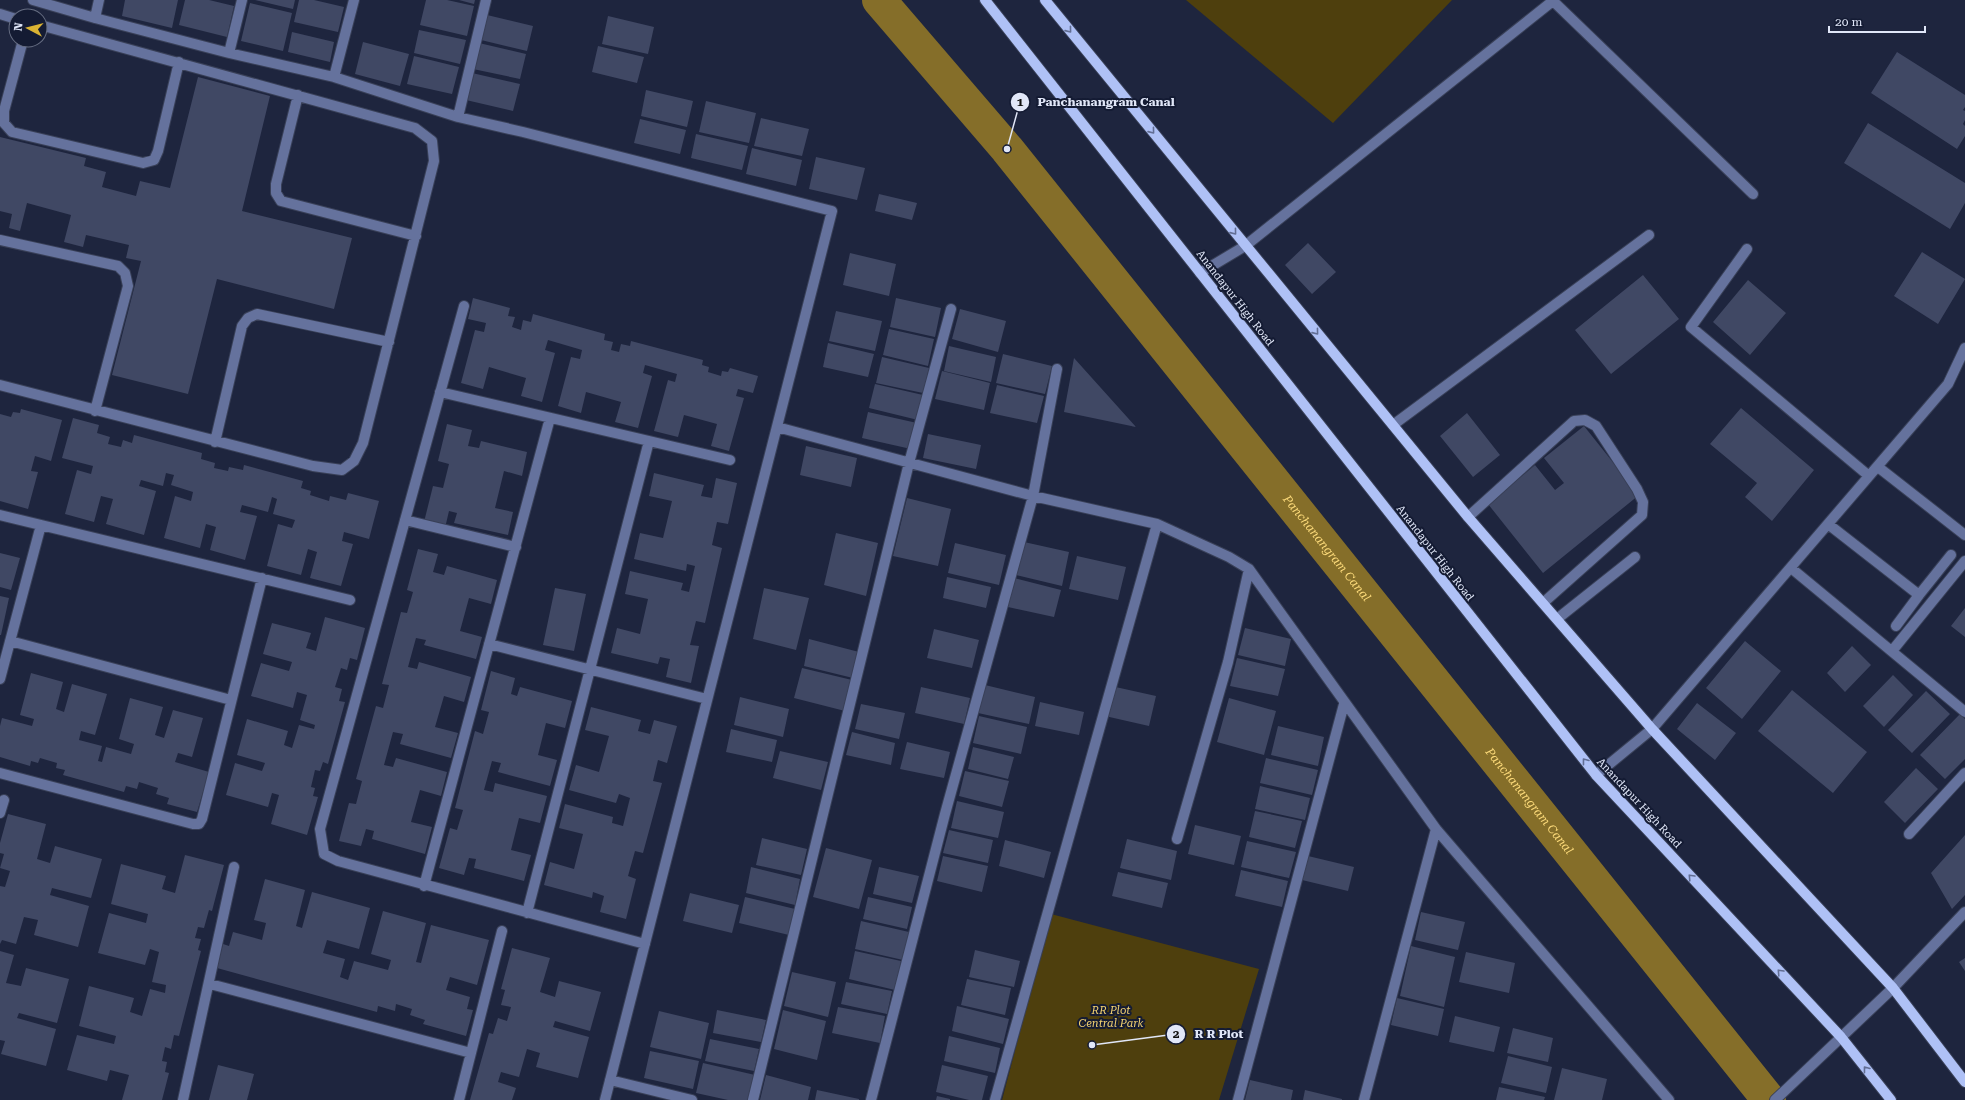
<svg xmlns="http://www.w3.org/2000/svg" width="1965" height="1100" viewBox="0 0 1965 1100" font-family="'Roboto Serif',serif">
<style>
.green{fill:#4e3f0d}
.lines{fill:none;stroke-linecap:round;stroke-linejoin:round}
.canal{stroke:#856e29;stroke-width:34}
.building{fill:#404864}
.minor-casing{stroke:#394058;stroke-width:12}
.major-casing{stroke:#394058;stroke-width:12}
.minor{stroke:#65729d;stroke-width:10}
.major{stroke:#afc1f6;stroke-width:10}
.oneway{stroke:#626e94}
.labels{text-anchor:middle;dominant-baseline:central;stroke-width:4;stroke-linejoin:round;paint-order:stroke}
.street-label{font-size:11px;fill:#e1e7f8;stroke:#141b33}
.park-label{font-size:11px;font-style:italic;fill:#f3d271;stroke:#141b33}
.water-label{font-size:12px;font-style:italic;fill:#fbd979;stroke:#141b33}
.leader{fill:none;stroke:#e1e7f8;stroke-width:1.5}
.callout-dot{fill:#e1e7f8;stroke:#141b33;stroke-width:1.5}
.mark-label{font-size:12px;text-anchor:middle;font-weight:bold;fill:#111}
.callout-label{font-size:12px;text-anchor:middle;font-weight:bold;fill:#e1e7f8;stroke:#141b33;stroke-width:4;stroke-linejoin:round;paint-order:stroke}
</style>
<rect width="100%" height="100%" fill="#1e253e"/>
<path class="green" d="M1186,0H1452L1333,123Z
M1051,914L1259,969L1219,1100H1002Z"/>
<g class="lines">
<path class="canal" id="s1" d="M879,0L1007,149L1769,1100"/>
</g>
<path class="building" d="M125,0H178L172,28L122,16Z
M185,0H209L234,6L227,37L179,25Z
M255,0H295L293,9Z
M299,0H314L344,7L338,32L294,22Z
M426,0H447L474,6L467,36L420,25Z
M459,0H475L474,4Z
M250,3L292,13L283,51L241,41Z
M487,15L533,26L527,51L481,40Z
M608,16L654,27L648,54L602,44Z
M419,30L466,40L460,64L414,53Z
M292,32L334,42L330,62L288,52Z
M363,42L409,54L400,86L355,74Z
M479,43L526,54L520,79L473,69Z
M598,46L644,57L637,83L592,72Z
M1897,52L1965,95V107L1963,110L1965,111V120L1963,124L1965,126V136L1957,149L1871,93Z
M414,56L459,67L452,94L407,84Z
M472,73L520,84L513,111L466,100Z
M198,77L270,96L242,211L352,238L334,309L217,279L188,394L112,375L141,261L126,258L129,245L86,235L83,247L64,242L71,215L27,203L20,231L9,228L12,214L0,211V137L86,158L84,166L106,172L102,187L136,196L140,181L170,188Z
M646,90L693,101L687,127L641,116Z
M706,101L756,113L749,143L699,132Z
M761,118L809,129L802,156L754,146Z
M640,119L686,130L680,154L634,143Z
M1868,123L1965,183V203L1950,229L1844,163Z
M696,134L748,146L742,170L691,158Z
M752,148L802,160L796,186L746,174Z
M816,157L865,168L857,200L809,189Z
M879,194L917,203L912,220L875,211Z
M1308,243L1336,272L1312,294L1285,265Z
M1922,252L1965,279L1938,324L1894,296Z
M850,253L896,264L889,296L843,285Z
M1643,275L1679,319L1611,374L1575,330Z
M1748,280L1786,313L1750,355L1713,322Z
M473,298L510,308L508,316L515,317L512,327L521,330L523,320L531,322L533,314L605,334L604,340L613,342L611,350L619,352L621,344L630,346L631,341L703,360L702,365L709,367L708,372L721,376L722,371L728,372L730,368L758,376L753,393L738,389L736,396L744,398L729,451L711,446L717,424L684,415L678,437L654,431L668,380L675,382L677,374L645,365L643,373L652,376L638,428L615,422L621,402L586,392L581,413L558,406L571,357L580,359L582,350L548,340L545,350L555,353L542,402L521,396L526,378L489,367L483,389L461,383L475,330L484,332L486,323L468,319Z
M896,298L941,308L935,337L890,327Z
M960,309L1006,321L998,352L952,339Z
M836,311L882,321L875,351L829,341Z
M889,329L934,339L928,366L883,355Z
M828,343L874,354L868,377L823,367Z
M949,346L996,357L991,382L944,371Z
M1003,354L1052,366L1045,394L996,383Z
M882,357L929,368L923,393L876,383Z
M1074,358L1136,427L1064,412Z
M942,371L990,383L984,410L935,399Z
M875,384L923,395L918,420L869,408Z
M997,385L1044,396L1037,423L990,413Z
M1741,408L1814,470L1772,521L1745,497L1757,483L1710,444Z
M21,409L62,420L51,461L35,456L31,471L38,472L28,509L0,501V414L11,417L13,412L20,413Z
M868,412L917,423L911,449L862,438Z
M1467,413L1500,455L1473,477L1440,436Z
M73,418L99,425L97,433L110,437L108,444L121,447L123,440L132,443L134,435L202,453L201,459L215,463L214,468L228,471L229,467L243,470L244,465L303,481L301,488L311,491L310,495L329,501L330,496L346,500L348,493L379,501L369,539L344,532L342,541L353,544L341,586L310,578L317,552L308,549L301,575L267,566L278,524L292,528L295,520L273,514L277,499L272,497L268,512L242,505L240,512L257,516L245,560L210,550L216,527L206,524L200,548L164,538L175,496L191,501L193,492L171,485L174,475L166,473L163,486L141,480L139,486L156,491L144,535L106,524L113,499L101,496L94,522L65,514L77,470L91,474L93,466L62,458Z
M447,424L472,430L468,446L479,448L481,441L527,452L522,476L504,471L495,508L513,512L508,535L454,523L457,513L449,511L445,528L424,522L433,486L443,488L449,464L438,461Z
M1584,426L1639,495L1543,573L1488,504L1535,465L1555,490L1564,483L1544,458Z
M928,434L981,445L976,469L923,458Z
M806,446L857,458L851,487L800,475Z
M654,473L704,485L701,496L712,498L716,478L737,483L728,524L717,522L712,545L722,548L705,623L696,621L690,645L699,646L691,683L666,677L670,659L660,657L658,664L611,653L617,628L640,634L648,599L625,594L630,571L683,583L681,590L689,592L695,566L687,564L686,571L634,559L640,533L663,538L672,501L649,496Z
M907,498L951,509L938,566L893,556Z
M836,533L878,543L866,596L824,585Z
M1024,542L1069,552L1062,586L1016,575Z
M955,543L1006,555L999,585L948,573Z
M418,549L438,554L433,572L444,575L447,566L497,580L491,604L469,598L460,631L482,637L476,659L424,645L426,640L416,638L408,667L417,669L419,662L471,677L464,702L444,696L435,727L458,733L451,758L400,744L403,734L393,732L384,765L393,767L396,758L447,772L441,796L420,790L411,822L432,827L425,854L372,839L374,831L366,829L361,846L339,841L349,803L356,804L362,781L356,779L376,706L383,708L389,685L382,684L401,612L407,613L413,592L407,590Z
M0,553L20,558L11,590L0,587Z
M1077,556L1126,567L1118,600L1069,589Z
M947,577L991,587L986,608L943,598Z
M1014,578L1061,590L1054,617L1008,607Z
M555,588L586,594L574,651L543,645Z
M764,588L809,598L796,650L753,639Z
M0,596L9,598L1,635H0Z
M1965,608V637L1951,626Z
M325,617L365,628L357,660L350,658L347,670L341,668L335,687L342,689L339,701L345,702L328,764L323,762L320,771L315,770L311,787L315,788L313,796L318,797L307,835L271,824L279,795L272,793L268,807L226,795L235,763L262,771L265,763L237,755L247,719L288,731L284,745L292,748L299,725L314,729L315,725L300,720L307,695L297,692L293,708L251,696L261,663L289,671L292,662L263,654L272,623L311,633L306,648L316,651Z
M1245,628L1291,639L1285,666L1238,655Z
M934,629L979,640L972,668L927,658Z
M809,639L859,652L853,678L804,666Z
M1745,641L1781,671L1742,719L1706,688Z
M1852,646L1871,665L1845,692L1827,673Z
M1237,658L1285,669L1278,696L1230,686Z
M802,668L852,680L845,711L794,698Z
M491,671L515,678L511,694L517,696L520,687L572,701L565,728L546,723L538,755L557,760L550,786L498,772L501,763L492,761L484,790L493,792L495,783L547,796L540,823L519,818L511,850L531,855L524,881L474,868L476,859L469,858L464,875L439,868L450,828L457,830L463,810L455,808L475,731L483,734L489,712L481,710Z
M31,673L63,682L56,709L64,712L72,684L107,694L95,735L81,731L79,740L102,746L98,761L102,762L106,747L131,754L134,744L119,739L130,698L163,707L155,735L164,738L173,710L203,718L192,757L178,753L175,762L209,772L197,812L167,804L169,798L156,794L158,788L139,782L137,789L126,786L124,792L63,775L65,770L56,768L57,763L40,758L38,763L31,761L30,766L0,757V726L2,718L32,726L34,719L20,715Z
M1893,675L1913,695L1884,727L1863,706Z
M985,685L1035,697L1029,724L978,713Z
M1111,686L1156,696L1149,726L1105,716Z
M921,687L970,698L964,724L915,713Z
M1792,690L1867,752L1833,793L1758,731Z
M1926,691L1950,714L1912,753L1888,730Z
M740,697L789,709L783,737L734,725Z
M1229,698L1276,711L1264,755L1217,742Z
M1040,702L1084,712L1079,735L1035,726Z
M1697,703L1736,733L1715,760L1677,729Z
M861,704L905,713L899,739L855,729Z
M591,707L641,720L638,731L650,734L654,720L677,726L667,763L658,760L653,781L662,783L643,853L635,851L628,876L636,879L626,919L600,912L604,896L593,892L592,898L544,885L550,862L574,869L583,834L559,828L565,804L613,817L612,823L623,826L630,798L619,794L616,803L569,790L576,765L599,772L609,736L585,730Z
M1960,714L1965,719V759L1945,779L1920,755Z
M979,716L1027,727L1021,754L973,743Z
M1278,726L1324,737L1318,766L1271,755Z
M731,729L777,740L772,762L726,752Z
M852,732L895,743L891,765L846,755Z
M907,742L950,752L944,778L900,769Z
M973,747L1014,757L1008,779L968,769Z
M780,751L828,762L821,790L773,778Z
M1266,758L1318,770L1312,795L1260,783Z
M1916,768L1938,789L1905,823L1884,802Z
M965,771L1009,781L1002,807L959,796Z
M1260,786L1310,798L1305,820L1255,809Z
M957,801L1004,812L998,838L951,828Z
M1255,811L1302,821L1295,848L1249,837Z
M8,814L46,824L37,859L50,863L55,846L102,859L91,898L52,888L50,895L89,906L78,947L34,935L38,920L24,917L16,944L2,940L0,944V886L5,887L10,871L0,868L4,854L0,853V843Z
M1195,825L1241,836L1234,865L1188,854Z
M949,830L993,840L988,863L943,853Z
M1965,835V895L1952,909L1931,873Z
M762,838L807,849L801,875L756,865Z
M1127,839L1177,851L1171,880L1120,868Z
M1005,840L1051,852L1044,878L999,866Z
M1247,841L1296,852L1289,878L1241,867Z
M826,848L872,860L859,909L813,897Z
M185,855L224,865L212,911L209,910L204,928L198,927L195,938L201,939L198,950L201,951L179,1036L174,1035L171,1049L165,1047L162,1061L167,1062L165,1072L169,1073L162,1100H122L129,1075L110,1070L107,1081L67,1070L77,1035L114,1044L116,1036L79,1026L89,986L134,998L130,1012L142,1016L150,989L165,993L166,985L152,982L159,952L150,949L145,965L98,953L109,913L146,923L148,914L111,904L121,864L166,876L162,889L175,893Z
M943,856L988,866L982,892L937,881Z
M1308,856L1354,867L1348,891L1302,880Z
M751,867L800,879L795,905L746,893Z
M879,867L919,876L912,903L873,894Z
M1241,870L1288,881L1282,907L1235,896Z
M1118,872L1168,883L1162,908L1112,896Z
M265,879L305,890L296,926L302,928L312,892L370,908L359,949L327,940L323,953L345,959L340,977L348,980L354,961L388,970L391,960L371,954L383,911L426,923L416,962L421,963L431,925L489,940L477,985L450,977L446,990L470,997L467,1009L473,1010L466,1036L423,1024L425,1020L410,1015L412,1009L396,1004L395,1011L378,1006L377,1012L217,968L223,944L229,946L233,932L262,940L266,923L254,920Z
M690,893L739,905L732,933L683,921Z
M745,897L795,909L789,935L739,923Z
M868,897L912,907L907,929L863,919Z
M1421,912L1465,922L1458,950L1415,940Z
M861,921L909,932L903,960L855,949Z
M1411,946L1455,957L1444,1007L1400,996Z
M512,948L550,958L540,992L555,997L559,981L601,992L590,1031L555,1021L553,1027L589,1037L578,1078L536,1067L540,1053L527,1049L519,1077L501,1072L498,1082L516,1088L512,1100H470L489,1033L493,1034L498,1018L507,1021L511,1007L501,1005L505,990L501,989Z
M975,950L1020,961L1014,987L969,977Z
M0,951L14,955L6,983L21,986L26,968L69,979L57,1023L19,1013L17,1018L56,1029L46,1066L1,1054L5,1041L0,1040Z
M855,951L901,961L895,990L849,979Z
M1466,952L1515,963L1509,993L1459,982Z
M1965,958V971L1959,962Z
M792,972L836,982L828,1017L784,1006Z
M967,979L1011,988L1005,1015L961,1005Z
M846,982L892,991L887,1014L841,1004Z
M1397,998L1444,1009L1438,1036L1391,1025Z
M957,1006L1009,1019L1003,1044L952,1031Z
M838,1007L885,1016L880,1043L832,1033Z
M717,1010L766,1020L761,1042L713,1033Z
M783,1010L826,1021L817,1060L774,1049Z
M659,1011L709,1023L701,1059L650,1047Z
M1455,1016L1500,1027L1494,1052L1449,1042Z
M1513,1028L1553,1038L1548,1062L1507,1053Z
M949,1036L1000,1048L995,1073L944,1061Z
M710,1039L759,1049L754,1071L705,1061Z
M650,1051L699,1061L693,1089L644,1078Z
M1508,1056L1552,1067L1546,1093L1501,1083Z
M703,1063L755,1075L749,1100H728L696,1093Z
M218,1065L254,1074L247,1100H209Z
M942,1065L988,1076L982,1100H969L936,1092Z
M1562,1068L1607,1079L1602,1100H1554Z
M766,1075L811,1087L808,1100H760Z
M1250,1080L1293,1090L1291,1100H1245Z
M1499,1087L1545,1097L1544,1100H1496Z
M817,1090L859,1099V1100H815Z
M1305,1090L1342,1099V1100H1303Z
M937,1096L950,1099V1100H936Z"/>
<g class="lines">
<defs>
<path id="minor" d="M33,0L95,18L229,53L334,77L458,117L523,132L832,211L605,1100
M1553,1L1753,194
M0,14L16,19
M95,18L99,0
M23,40L4,111V123L12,132L143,163L154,160L158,151L179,62
M229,53L242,0
M334,77L354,0
M298,95L276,184V193L281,201L416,236
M458,117L486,0
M0,240L118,266L125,273L128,286L95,411
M1747,249L1691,327L1869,476
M1200,273L1245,246L1554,0
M464,306L320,829L324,854L338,861L645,944
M0,385L313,466L342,470L354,461L363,443L434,161L432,141L415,128L40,25
M440,392L730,460
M1393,425L1649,235
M777,427L1033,496L1157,524L1229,557L1249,569L1436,829L1669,1100
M215,442L242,326L248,318L257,314L389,342
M1878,467L1965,535
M0,515L350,600
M1468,517L1574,421L1585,420L1596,426L1637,489L1643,502L1642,515L1543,603
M405,520L516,547
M1828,524L1919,595L1896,626
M1791,568L1965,712
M1919,595L1951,555
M1557,619L1635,557
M10,641L231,700
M489,644L707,699
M1892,651L1965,561
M0,679L41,525
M0,773L193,824H199L202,819L262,578
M1596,775L1652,729L1948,384L1965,348
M0,813L4,800
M1909,834L1965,773
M1177,839L1228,662L1249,569
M424,886L550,418
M527,913L649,441
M210,984L471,1053
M610,1080L692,1100
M183,1100L234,867
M459,1100L502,931
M753,1100L909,463L951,309
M871,1100L945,814L1033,496L1057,369
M995,1100L1157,524
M1238,1100L1344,704
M1364,1100L1436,829
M1775,1100L1893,988L1965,912"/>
<path id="major" d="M985,0L1596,775L1841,1037L1891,1100
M1045,0L1468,517L1652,729L1893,988L1965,1082"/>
</defs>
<use href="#minor" class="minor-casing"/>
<use href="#major" class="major-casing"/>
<use href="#minor" class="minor"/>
<use href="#major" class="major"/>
</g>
<defs><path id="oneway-chevron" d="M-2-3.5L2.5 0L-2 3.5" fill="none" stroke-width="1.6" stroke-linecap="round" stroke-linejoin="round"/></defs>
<g class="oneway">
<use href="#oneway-chevron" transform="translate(1069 30) rotate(51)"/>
<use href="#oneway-chevron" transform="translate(1152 131) rotate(51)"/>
<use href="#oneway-chevron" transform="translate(1234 232) rotate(51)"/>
<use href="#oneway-chevron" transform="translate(1316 332) rotate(51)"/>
<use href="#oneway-chevron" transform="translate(1585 761) rotate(-128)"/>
<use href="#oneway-chevron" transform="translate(1691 877) rotate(-133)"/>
<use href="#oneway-chevron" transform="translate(1780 972) rotate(-133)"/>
<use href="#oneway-chevron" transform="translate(1866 1069) rotate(-128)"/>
</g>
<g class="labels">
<g class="street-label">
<text transform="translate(1235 298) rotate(52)">Anandapur High Road</text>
<text transform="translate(1435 553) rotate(52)">Anandapur High Road</text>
<text transform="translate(1639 803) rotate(47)">Anandapur High Road</text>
</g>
<g class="park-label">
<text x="1111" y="1010">RR Plot<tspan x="1111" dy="13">Central Park</tspan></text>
</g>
<g class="water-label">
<text stroke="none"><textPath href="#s1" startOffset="708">Panchanangram Canal</textPath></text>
<text stroke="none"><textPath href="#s1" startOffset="1032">Panchanangram Canal</textPath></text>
</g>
</g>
<path class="leader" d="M1007 149L1020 102M1092 1045L1176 1034"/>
<g class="callout-dot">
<circle cx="1007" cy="149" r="4"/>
<circle cx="1092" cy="1045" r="4"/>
<circle cx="1020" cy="102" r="10"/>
<circle cx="1176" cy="1034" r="10"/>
</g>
<g class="mark-label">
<text x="1020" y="106">1</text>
<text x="1176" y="1038">2</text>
</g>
<g class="callout-label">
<text x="1106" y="106">Panchanangram Canal</text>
<text x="1219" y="1038">R R Plot</text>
</g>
<g transform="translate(28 28) rotate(277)"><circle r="19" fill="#141b33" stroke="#666d82"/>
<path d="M0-3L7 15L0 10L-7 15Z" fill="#dab333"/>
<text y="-6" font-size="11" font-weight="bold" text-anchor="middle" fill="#e1e7f8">N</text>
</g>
<path d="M1829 26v6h96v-6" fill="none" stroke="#e1e7f8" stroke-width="2"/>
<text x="1835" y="26" font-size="12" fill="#e1e7f8" stroke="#141b33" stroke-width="3" paint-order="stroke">20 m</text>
</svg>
